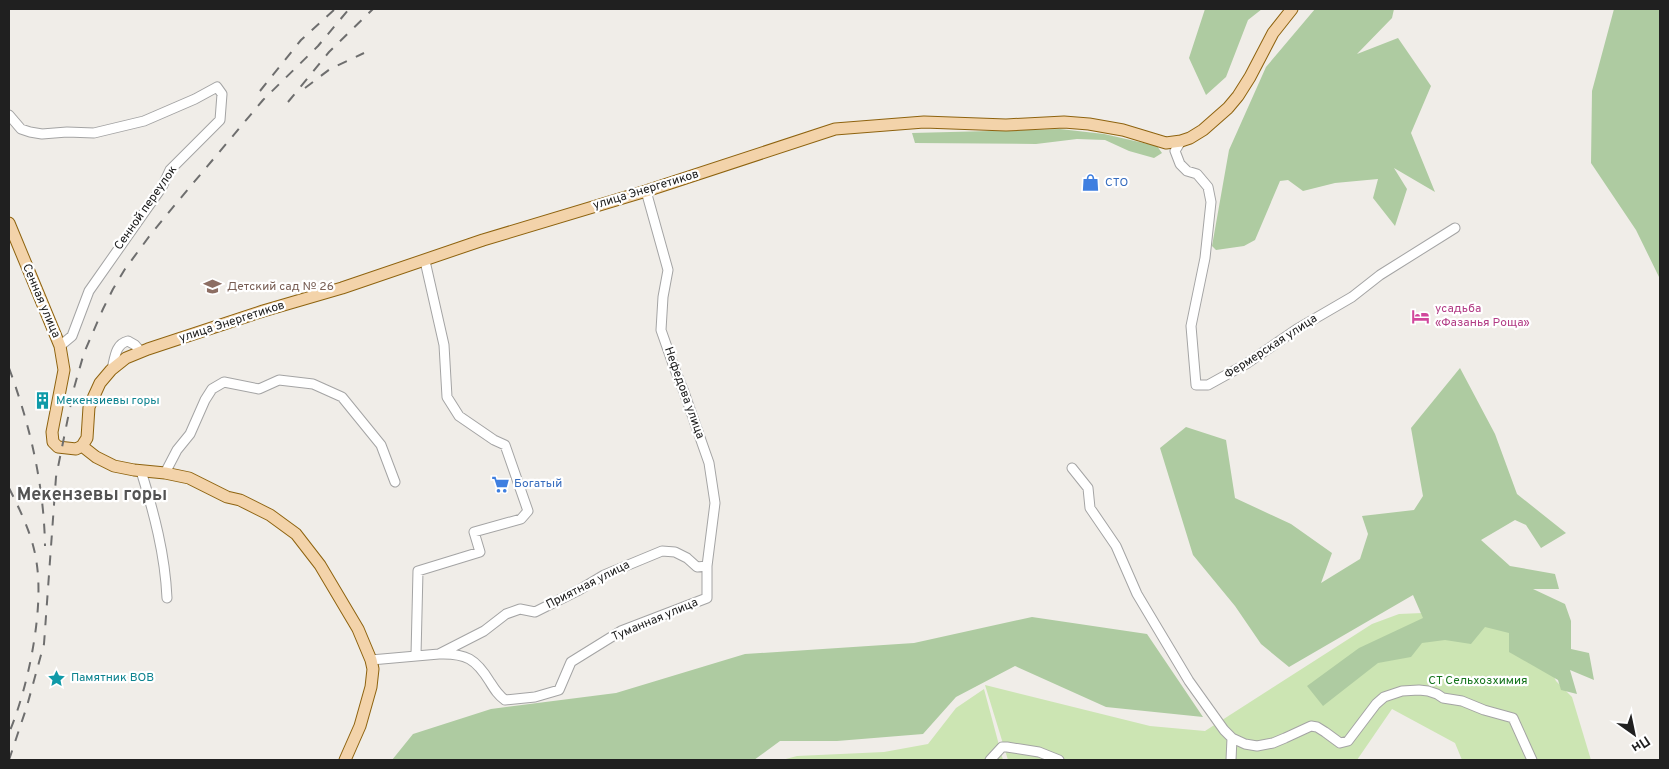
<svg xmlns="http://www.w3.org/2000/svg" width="1669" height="769" viewBox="0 0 1669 769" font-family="Overpass,sans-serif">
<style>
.grass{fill:#cce5b3}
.forest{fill:#aecba1}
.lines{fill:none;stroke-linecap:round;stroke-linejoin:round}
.minor-casing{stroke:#a4a4a4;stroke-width:11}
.major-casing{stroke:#8e630f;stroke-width:13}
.minor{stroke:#fff;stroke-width:9}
.major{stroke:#f3d3aa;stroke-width:11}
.rail{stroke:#6e6e6e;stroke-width:2;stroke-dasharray:10 10;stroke-linecap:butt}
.labels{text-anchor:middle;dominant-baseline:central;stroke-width:4.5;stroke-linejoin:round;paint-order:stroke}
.shop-label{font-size:12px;fill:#366cbe;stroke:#fff;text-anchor:start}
.street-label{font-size:12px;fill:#202020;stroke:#fff}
.education-label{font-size:12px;fill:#785e54;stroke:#fff;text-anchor:start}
.hotel-label{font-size:12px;fill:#b23c85;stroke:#fff;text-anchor:start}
.culture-label{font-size:12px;fill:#0d838f;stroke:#fff;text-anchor:start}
.park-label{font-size:12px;fill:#17761e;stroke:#fff}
.district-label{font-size:18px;font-weight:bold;fill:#535353;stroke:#fff}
</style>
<rect width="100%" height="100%" fill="#f0ede8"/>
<path class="grass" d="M1446,612L1501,614L1550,668L1556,681L1572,697L1591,760H1462L1455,743L1392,709L1357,760H1008L985,685L1150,726L1205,731L1372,624L1399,614Z
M984,689L1003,760H782L797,756L884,752L928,744L956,708Z"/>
<path class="forest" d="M1205,9H1262L1248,20L1226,77L1206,95L1189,58Z
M1315,9H1394L1392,18L1357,54L1398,38L1431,86L1411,133L1435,192L1394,168L1407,189L1395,226L1373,198L1378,179L1335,183L1303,191L1288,180L1280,181L1255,240L1244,246L1216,250L1212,246L1229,150L1266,67Z
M1614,9H1660V279L1636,230L1591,163L1592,91Z
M1060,129L1104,134L1157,146L1162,153L1154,158L1129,151L1105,140L1077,139L1036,144L915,143L912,133Z
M1460,368L1495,434L1517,494L1566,533L1541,548L1526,525L1515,520L1481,540L1510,566L1555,574L1559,589H1533L1565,604L1571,621V649L1589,653L1594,680L1570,670L1577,694L1561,690L1558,680L1509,652V633L1485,627L1471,644L1445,640L1422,643L1411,657L1378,663L1323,706L1307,686L1359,648L1423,618L1413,595L1289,667L1261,644L1235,606L1193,555L1160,448L1186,427L1226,440L1235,498L1291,524L1332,553L1321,583L1360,559L1368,534L1362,516L1414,510L1423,496L1411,428Z
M1032,617L1147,634L1203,717L1106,707L1015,666L956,697L923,734L837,741H780L754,760H392L413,734L491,709L616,693L745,654L914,643Z"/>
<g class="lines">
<defs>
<path id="minor" d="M9,115L21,129L30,132L42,134L67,132L94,133L144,121L195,99L217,87L222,94L220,120L170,170L162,187L89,291L72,336L60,346
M1181,141L1175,151L1180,164L1187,171L1197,174L1208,187L1211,202L1205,258L1191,326L1196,385H1208L1246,364L1297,329L1352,297L1380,275L1455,228
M112,369C115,358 115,344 128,341L135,345L141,352
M1072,468L1088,488L1090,508L1116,546L1137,594L1189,681L1224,730L1232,738L1245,744L1257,746L1273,743L1285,738L1311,726L1317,727L1325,732L1340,743L1348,741L1376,704L1384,697L1402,691L1419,690L1428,691L1437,694L1443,698L1462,701L1484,710L1513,718L1532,760
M141,471C154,513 165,554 167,598
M165,473L177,450L190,434L205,400L212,389L224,382L259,389L279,380L313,384L342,397L381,445L395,482
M439,654C466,653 476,659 490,682C495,690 498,695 505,700L535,697L559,690L571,662L621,631L707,598V566L715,503L709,463L684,392L674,367L661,330L663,297L668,270L646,191
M416,655L418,571L480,552L474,532L521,519L528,511L505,445L494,440L459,416L447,397L444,345L425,261
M371,660L439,654L484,631L506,614L520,609L535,612L579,590L604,575L662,551L675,552L687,558L697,567L707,566
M990,760L1002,747H1007L1039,752L1059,760
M1231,760L1232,738"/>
<path id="major" d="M9,223L60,346L64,370L52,432L53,442L58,447L76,449L82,446L87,438L89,407L100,383L111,370L126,358L148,349L263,311L342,288L483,240L646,191L835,129L924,122L1006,125L1064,122L1089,124L1123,130L1166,143L1181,141L1190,138L1203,130L1228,108L1238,96L1250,77L1273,33L1292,9
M82,446L96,457L114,466L134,470L165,473L189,478L227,497L240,500L270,515L296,534L320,565L358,629L371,660L373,669L371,687L360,726L345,760"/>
</defs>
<use href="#minor" class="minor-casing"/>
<use href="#major" class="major-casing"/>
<use href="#minor" class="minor"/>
<use href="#major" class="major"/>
<path class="rail" d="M305,88L330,69L364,53
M260,91L301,40L335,9
M288,102L329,52L373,9
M9,368C30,425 44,485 45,546
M9,488C20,510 32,534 36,559C45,608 28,688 9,733
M9,760L27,706L44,644L56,477L74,388L84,353L103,309L113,289L125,269L151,234L179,200L263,100L318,46L349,9"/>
</g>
<defs>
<symbol id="shop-bare" viewBox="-9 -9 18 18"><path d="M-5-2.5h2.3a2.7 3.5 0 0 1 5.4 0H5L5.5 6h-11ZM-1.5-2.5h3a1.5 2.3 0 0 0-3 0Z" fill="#3f7fe0" stroke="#fff" stroke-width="2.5" paint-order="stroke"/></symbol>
<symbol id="school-bare" viewBox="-9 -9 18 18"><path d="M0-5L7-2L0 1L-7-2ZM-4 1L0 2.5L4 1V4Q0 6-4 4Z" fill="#8d6e63" stroke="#fff" stroke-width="2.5" paint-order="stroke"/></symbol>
<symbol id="hotel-bare" viewBox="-9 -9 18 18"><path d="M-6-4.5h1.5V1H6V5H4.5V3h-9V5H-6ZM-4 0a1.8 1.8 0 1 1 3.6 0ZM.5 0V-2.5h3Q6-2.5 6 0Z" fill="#d1479c" stroke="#fff" stroke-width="2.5" paint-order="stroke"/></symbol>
<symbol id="building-bare" viewBox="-9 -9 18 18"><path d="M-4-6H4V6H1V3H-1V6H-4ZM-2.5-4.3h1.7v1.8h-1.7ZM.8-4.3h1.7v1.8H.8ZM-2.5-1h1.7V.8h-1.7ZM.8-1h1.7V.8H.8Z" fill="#0f9aa8" stroke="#fff" stroke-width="2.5" paint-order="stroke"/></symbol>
<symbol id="supermarket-bare" viewBox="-9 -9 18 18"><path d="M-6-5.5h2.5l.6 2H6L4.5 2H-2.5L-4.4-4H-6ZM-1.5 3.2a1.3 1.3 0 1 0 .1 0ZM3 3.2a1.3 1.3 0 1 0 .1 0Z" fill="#3f7fe0" stroke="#fff" stroke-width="2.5" paint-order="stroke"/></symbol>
<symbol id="sight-bare" viewBox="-9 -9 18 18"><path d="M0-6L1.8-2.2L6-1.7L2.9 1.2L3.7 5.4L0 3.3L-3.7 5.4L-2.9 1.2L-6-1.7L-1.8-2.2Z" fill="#0f9aa8" stroke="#fff" stroke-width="2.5" paint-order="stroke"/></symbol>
</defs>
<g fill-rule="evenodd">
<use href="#shop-bare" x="1078" y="170" width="25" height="25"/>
<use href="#school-bare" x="200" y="274" width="25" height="25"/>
<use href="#hotel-bare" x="1408" y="304" width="25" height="25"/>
<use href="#building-bare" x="30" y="388" width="25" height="25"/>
<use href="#supermarket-bare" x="488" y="472" width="25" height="25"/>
<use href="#sight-bare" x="44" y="666" width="25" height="25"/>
</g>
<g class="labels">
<g class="shop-label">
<text x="1105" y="183">СТО</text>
<text x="514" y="484">Богатый</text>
</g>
<g class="street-label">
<text transform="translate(646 190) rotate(-17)">улица Энергетиков</text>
<text transform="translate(146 208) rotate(-55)">Сенной переулок</text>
<text transform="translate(41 301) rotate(67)">Сенная улица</text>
<text transform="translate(232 322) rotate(-18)">улица Энергетиков</text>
<text transform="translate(1271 347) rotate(-33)">Фермерская улица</text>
<text transform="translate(684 393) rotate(70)">Нефедова улица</text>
<text transform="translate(588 585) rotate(-27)">Приятная улица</text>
<text transform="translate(655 620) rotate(-23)">Туманная улица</text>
</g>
<g class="education-label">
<text x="227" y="287">Детский сад № 26</text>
</g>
<g class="hotel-label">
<text x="1435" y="309">усадьба<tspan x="1435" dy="14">«Фазанья Роща»</tspan></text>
</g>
<g class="culture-label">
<text x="56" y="401">Мекензиевы горы</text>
<text x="71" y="678">Памятник ВОВ</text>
</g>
<g class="park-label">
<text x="1478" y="681">СТ Сельхозхимия</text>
</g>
<g class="district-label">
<text x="92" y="495">Мекензевы горы</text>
</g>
</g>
<rect width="1669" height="769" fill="none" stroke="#202020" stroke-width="20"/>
<g transform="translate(1634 734) rotate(147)" stroke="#ffffff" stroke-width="4" paint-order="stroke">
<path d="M0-4L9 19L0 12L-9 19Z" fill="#202020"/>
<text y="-8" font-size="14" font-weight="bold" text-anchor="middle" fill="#202020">Пн</text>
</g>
</svg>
